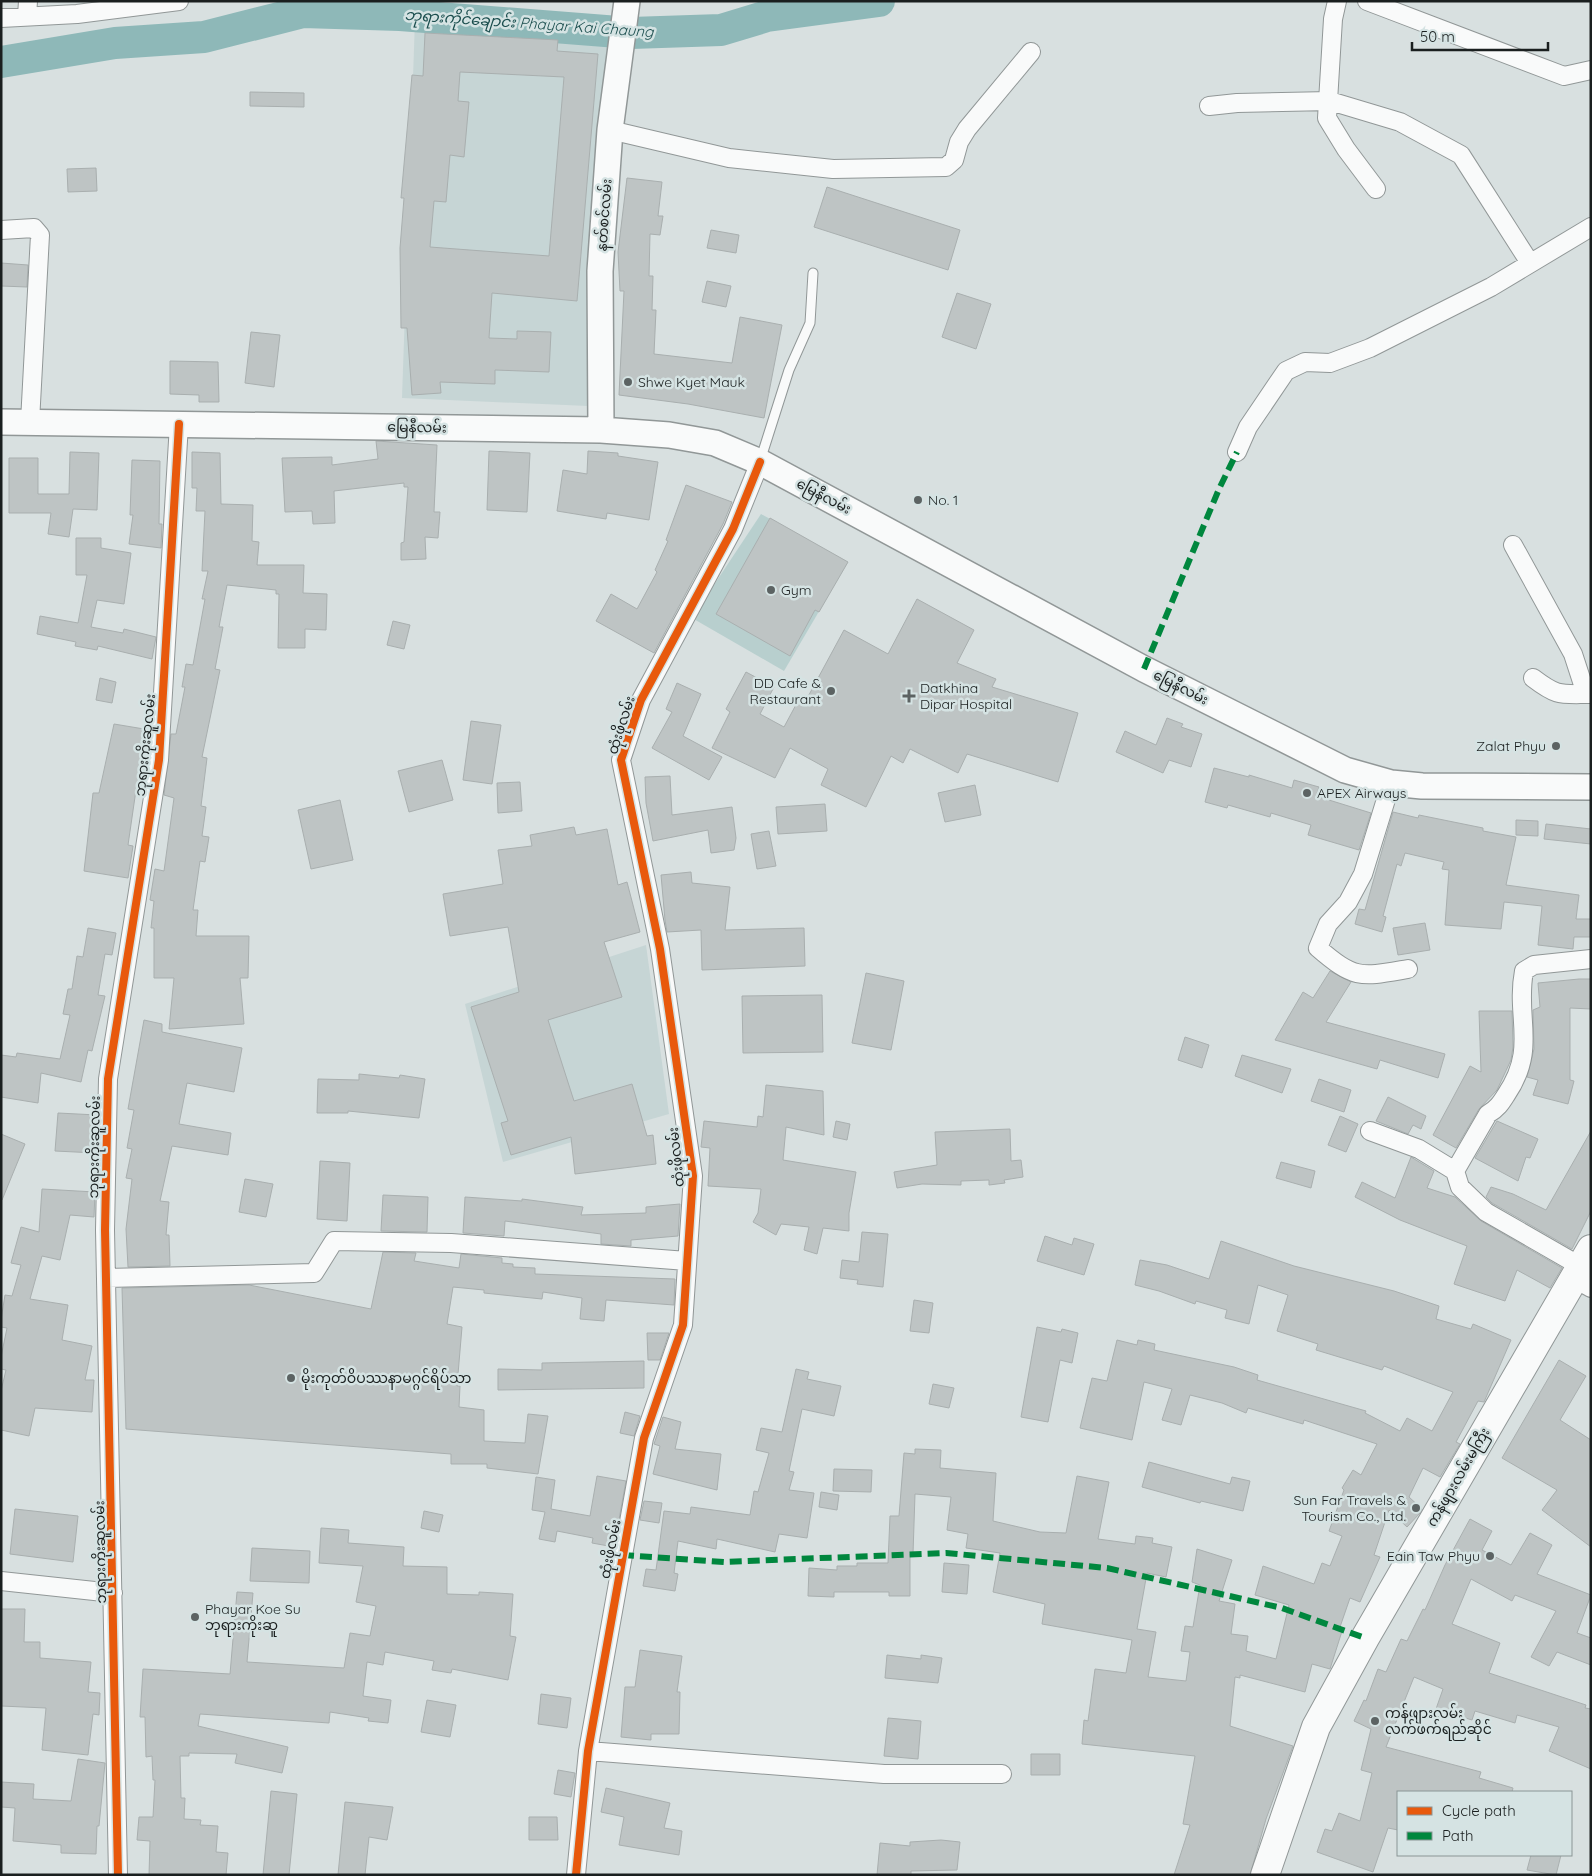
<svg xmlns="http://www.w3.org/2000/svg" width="1592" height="1876" viewBox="0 0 1592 1876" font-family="Quicksand,'Noto Sans Myanmar',sans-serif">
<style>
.built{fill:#c6d5d5}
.green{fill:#b8cfce}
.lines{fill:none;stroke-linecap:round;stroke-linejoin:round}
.river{stroke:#8eb8b8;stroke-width:32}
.building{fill:#bec4c4;stroke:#a9afaf;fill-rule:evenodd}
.lane-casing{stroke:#919797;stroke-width:11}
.street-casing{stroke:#919797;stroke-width:20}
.secondary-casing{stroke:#919797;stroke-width:28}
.primary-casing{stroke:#919797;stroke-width:30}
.lane{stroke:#f9fafa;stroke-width:9}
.street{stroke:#f9fafa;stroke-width:18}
.secondary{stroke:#f9fafa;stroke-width:25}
.primary{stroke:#f9fafa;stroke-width:28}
.quiet{stroke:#00873e;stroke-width:6;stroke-dasharray:12 6;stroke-linecap:butt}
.cycleway-casing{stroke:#d5e3e3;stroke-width:11}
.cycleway{stroke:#e8590c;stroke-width:8}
.poi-dot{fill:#5c6363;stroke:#d5e3e3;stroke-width:2}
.labels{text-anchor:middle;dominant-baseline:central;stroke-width:5;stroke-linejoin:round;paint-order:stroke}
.street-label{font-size:14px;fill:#1a1f1f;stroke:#d5e3e3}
.poi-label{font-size:14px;fill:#1a1f1f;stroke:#d5e3e3;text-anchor:start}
.water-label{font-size:15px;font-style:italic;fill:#1b4e4e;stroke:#d5e3e3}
</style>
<rect width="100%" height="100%" fill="#d8e0e0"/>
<path class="built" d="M415,19L608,36L587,303L588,406L402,398Z
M646,945L669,1114L503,1162L465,1004Z"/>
<path class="green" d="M761,514L848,562L784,671L692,618Z"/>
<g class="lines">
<path class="river" d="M1,62L115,43L204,37L303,12L400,15L631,33L721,30L767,16L879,1"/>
</g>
<path class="building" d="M425,33L558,40L557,51L598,54L577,301L492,293L489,338L517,339V331L551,332L549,372L495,370V384L440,382L441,393L412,395L407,328H401L400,248L404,198H401L412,75L423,76ZM460,72L564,77L549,256L430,247L434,201L446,202L450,155L464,157L469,102L458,101Z
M250,92L304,93V107L250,106Z
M96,168L97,191L68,192L67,169Z
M627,178L662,182L658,216H663L660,235L650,234L649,276H653L652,310H656L654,354L732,363L740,317L782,325L764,418L688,404L619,395L624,291H620L618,252Z
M827,187L960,230L948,270L814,227Z
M711,230L739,235L736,253L707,248Z
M1,263L28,265L27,287L1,286Z
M707,281L731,286L726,307L702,302Z
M957,293L991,304L976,349L942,337Z
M251,332L280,335L274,387L245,383Z
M170,361L218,362L219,402H199V395L170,394Z
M376,441L437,445L434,512H440L438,538L425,537L426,559L401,560V543L404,542L408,487H404V483L334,491L335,523L313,524L312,511L285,512L282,458L332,457V465L378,459Z
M489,451L530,453L527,512L487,510Z
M588,451L618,453V456L658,462L649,520L607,513L606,519L557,511L563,470L587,474Z
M70,452L99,453L97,510L73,509L69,537L48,534L51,513H9V458H38V494H69Z
M192,452L220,453L221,504L253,505L252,541L259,542L257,565H304L303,593L327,594L326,630L305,629V648H278L279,594H276V590L227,585L219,627H223L215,669L220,670L202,757L207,758L201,806L206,807L202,836L209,837L205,862L200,861L193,910H198L196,936H249L248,978H240L244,1024L169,1029L174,978H154V928H151L154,901L150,900L155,869L164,871L174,798L164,795L171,734H176L185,687H182L186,664L193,665L205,599H202L208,571H202L205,511H196L197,488H192Z
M132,460L160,461L159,524H162L161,548L129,544L133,515H130Z
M686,485L732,502L723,524L654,653L596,621L611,594L637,609L657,572L655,570L668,541L666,540Z
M770,518L848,562L819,612L815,610L790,656L716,614Z
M76,538H101V548L131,553L124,604L97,600L91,627L123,633L124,629L156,637L152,659L98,646L97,650L75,646L76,642L37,634L40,616L78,623L87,575H76Z
M917,599L974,630L957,663L996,679L992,687L1078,713L1058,782L967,754L958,773L910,749L903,763L891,756L866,807L821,785L828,769L790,748L775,778L712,748L730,712L726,709L746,672L774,687L760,714L784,727L798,701L804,704L844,630L888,654Z
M393,621L410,625L404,649L387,645Z
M100,678L116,682L112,703L96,700Z
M677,683L701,694L683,736L722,757L709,780L652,748L672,712L666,709Z
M1167,718L1183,724L1181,727L1202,734L1191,767L1169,760L1163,773L1116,752L1125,731L1156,745Z
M471,721L501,725L492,784L463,780Z
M114,724L150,730L143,791L136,790L128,845L133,846L128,878L84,871L93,793H99Z
M442,760L453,800L409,812L398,771Z
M1214,768L1249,777V775L1292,788L1294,780L1319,787L1316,796L1371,813L1359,850L1308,835L1311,825L1271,813L1270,817L1228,805L1227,808L1205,802Z
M670,776L672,815L732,807L736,838L734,850L711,853L708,830L653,841L646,803L645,777Z
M520,782L522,811L498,813L497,783Z
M975,785L981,815L945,822L938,793Z
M340,800L353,860L311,869L298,810Z
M825,804L827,831L778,834L776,807Z
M1393,812L1418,818L1419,815L1483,828V831L1516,837L1506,885L1579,895L1576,919H1591V937H1574L1573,949L1538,945L1542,906L1504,902L1501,929L1445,925L1449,870L1442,869L1444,862L1405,853L1401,866L1397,864L1383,916L1386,917L1382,932L1355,924L1359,909L1365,910Z
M1516,820L1538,821V836L1516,835Z
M1546,824L1591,829V844L1544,839Z
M574,827L576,835L607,829L618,885L627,882L640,932L604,942L622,997L548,1020L574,1101L632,1084L647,1136L653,1135L656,1164L575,1174L571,1137L511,1155L501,1123L508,1121L471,1007L519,992L508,927L450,936L443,894L503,884L498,850L532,846L530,835Z
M769,831L776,866L757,869L751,834Z
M691,872L692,883L730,887L725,930L804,928L805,966L702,970L701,930L667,932L665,920L661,875Z
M1425,923L1430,950L1398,955L1393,928Z
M88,928L116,933L112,955L105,954L98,995L105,996L92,1051L88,1050L81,1082L41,1073L38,1103L1,1097V1055L16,1057L17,1053L60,1059L70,1015L63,1014L68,989H72L77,956L83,957Z
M1330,971L1351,982L1326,1022L1445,1054L1438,1078L1380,1060L1377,1069L1275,1040L1303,992L1313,998Z
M866,973L904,981L891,1050L852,1043Z
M1579,979H1591V1009L1570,1008V1080L1574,1081L1568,1104L1533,1095L1538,1080L1527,1077L1534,1049L1533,1010L1540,1007L1538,983Z
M822,995L823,1052L743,1053L742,996Z
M1479,1011H1512L1513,1047L1511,1060L1497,1090L1479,1109L1456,1148L1433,1135L1470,1066L1481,1072Z
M144,1020L162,1024V1032L242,1048L234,1092L187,1083L179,1124L231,1133L228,1155L172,1146L160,1201L169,1202L166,1235H169L170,1266L128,1267L126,1229L132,1179L126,1178L132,1149L127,1148L134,1110L128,1109Z
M1185,1037L1209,1045L1202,1068L1178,1060Z
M1242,1055L1291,1069L1282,1093L1235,1076Z
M359,1074L399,1078L400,1075L425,1079L419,1118L348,1111V1113H317L318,1079L359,1080Z
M1319,1079L1351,1090L1344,1112L1311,1101Z
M766,1085L823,1091L824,1135L786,1127L783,1160L856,1172L849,1213V1231L823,1228L817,1254L804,1250L809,1227L781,1224L776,1235L753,1222L758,1213L761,1189L708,1186L710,1148L701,1147L704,1121L757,1127L758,1116L763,1117Z
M1388,1097L1426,1116L1421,1129L1413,1125L1408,1134L1376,1121Z
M58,1113L97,1115L96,1153L55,1151Z
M1340,1116L1358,1124L1346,1152L1328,1145Z
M836,1121L850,1124L847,1140L833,1137Z
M1497,1121L1538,1139L1530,1158L1526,1157L1518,1181L1475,1158Z
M1010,1129L1011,1161L1021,1160L1023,1177L1004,1180L1005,1183L989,1185V1180L961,1181V1185L922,1184L897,1188L894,1172L937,1165L935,1132Z
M1591,1131V1211L1572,1249L1492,1203L1486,1197L1491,1187L1513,1194L1546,1210Z
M1,1134L25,1144L2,1200H1Z
M1411,1157L1434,1171L1427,1188L1455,1197L1481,1221L1562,1268L1550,1288L1517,1270L1505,1301L1454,1284L1467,1246L1400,1220L1355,1197L1362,1182L1395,1198Z
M320,1161L350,1163L347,1221L317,1219Z
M1281,1162L1315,1171L1311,1188L1276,1178Z
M245,1179L273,1184L266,1217L239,1212Z
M42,1189L95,1192L94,1217L70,1215L60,1260L42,1256L30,1299L68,1305L62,1340L92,1346L85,1380H94L92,1412L35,1408L29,1436L1,1430V1391L6,1370L1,1369V1357L7,1328L1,1327V1320L5,1295L12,1296L21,1265L11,1263L21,1227L39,1232Z
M383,1195L428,1197L427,1232L381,1231Z
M465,1197L522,1201V1199L583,1207L581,1215L646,1213V1207L680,1204L678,1236L631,1240V1246L601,1244V1234L505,1221L504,1236L463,1233Z
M862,1232L888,1234L883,1287L857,1284L858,1280L840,1278L842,1260L859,1262Z
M1045,1236L1072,1245L1074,1238L1094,1244L1084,1275L1037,1261Z
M1221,1241L1294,1266L1394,1291L1439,1306L1436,1319L1471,1329L1473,1324L1511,1340L1484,1402L1478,1401L1456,1442L1460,1444L1440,1477L1423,1468L1409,1497L1422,1509L1420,1513L1407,1527L1389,1510L1374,1555L1380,1557L1360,1602L1350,1598L1340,1627L1343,1628L1330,1669L1312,1664L1305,1692L1240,1675V1678L1235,1677L1230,1726L1293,1746L1266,1819L1250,1875H1174L1190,1825L1183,1824L1195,1756L1082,1744L1084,1720L1088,1721L1095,1669L1126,1673L1132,1640L1042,1624L1045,1604L993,1592L1000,1553L966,1548L968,1534L947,1530L951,1497L915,1494L913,1554H910V1596H889V1592H834V1597L808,1596L809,1568L837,1570V1566H857V1563H888L890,1516H899L904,1453L915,1454V1449L941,1450L940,1468L996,1473L993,1521L1040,1532L1066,1533L1077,1476L1109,1482L1098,1539L1135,1544L1136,1536L1153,1538L1152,1543L1172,1547L1166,1577L1147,1573L1137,1629L1156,1632L1148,1677L1186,1681L1190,1652L1181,1651L1185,1626L1193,1627L1200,1585L1192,1582L1197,1549L1232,1560L1219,1601L1235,1604L1231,1634L1248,1636L1246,1651L1276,1659L1289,1605L1255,1595L1263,1566L1314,1584L1322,1563L1330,1566L1342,1536L1329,1531L1344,1490L1342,1488L1353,1470L1361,1475L1377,1444L1304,1420L1303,1424L1248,1408L1246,1413L1222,1403L1190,1395L1181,1425L1162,1420L1172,1389L1144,1382L1132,1440L1080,1428L1092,1378L1107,1381L1117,1340L1137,1345L1138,1340L1155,1344L1154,1350L1234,1367L1258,1375L1257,1380L1366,1411L1365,1413L1400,1431L1407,1418L1432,1431L1453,1392L1384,1366L1382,1370L1316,1350L1318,1344L1277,1331L1288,1295L1258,1285L1249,1324L1225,1318L1227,1310L1196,1301L1195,1304L1159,1291L1135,1285L1140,1260L1167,1265L1209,1279Z
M383,1252L416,1253L414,1261L459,1268L461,1254L502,1258V1263L513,1264V1267L535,1268V1274L675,1279L674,1305L606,1300L604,1321L580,1319L582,1298L543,1292L542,1299L522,1297L484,1293V1290L453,1287L447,1324L462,1327L457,1386H460L459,1407L484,1410V1441L525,1443L528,1414L548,1416L538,1474L487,1468V1464H451V1454L126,1429L122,1288L249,1285L371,1309Z
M914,1300L933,1303L929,1333L910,1331Z
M1037,1327L1061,1332L1062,1329L1078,1333L1072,1363L1060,1360L1048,1422L1021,1417Z
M647,1333H669L660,1360H648Z
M1559,1360L1586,1376L1560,1420L1591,1440V1547L1542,1510L1557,1490L1502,1458Z
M644,1361V1388L498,1390V1369L542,1370V1363Z
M796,1369L809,1372L807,1379L841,1386L834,1416L802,1409L789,1471L794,1472L789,1490L814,1493L807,1538L779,1534L775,1552L717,1539L716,1549L678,1541L674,1573L678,1574L675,1591L643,1586L646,1569L656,1570L664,1511L690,1514L691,1507L750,1515L754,1491L758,1492L769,1453L756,1450L761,1428L782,1432Z
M933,1384L954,1388L949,1408L929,1404Z
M625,1412L640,1416L634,1436L620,1433Z
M663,1417L681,1422L675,1449L721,1454L717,1490L653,1474L660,1446L654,1444Z
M1149,1462L1230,1484L1232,1477L1250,1481L1243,1511L1201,1501L1200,1503L1142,1487Z
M834,1469L872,1470L871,1492L833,1491Z
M597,1476L626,1481L614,1547L592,1543L593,1538L557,1531L555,1542L539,1539L545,1512L532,1510L536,1477L555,1480L551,1509L590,1516Z
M821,1492L839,1495L837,1510L819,1507Z
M644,1501L662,1503L659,1523L640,1520Z
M15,1509L78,1516L73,1562L10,1554Z
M424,1511L443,1515L439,1532L421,1528Z
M1470,1519L1492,1531L1482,1550L1511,1565L1530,1533L1552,1545L1537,1574L1591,1595L1577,1633L1591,1638V1665L1557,1652L1549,1666L1531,1657L1556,1611L1515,1595L1512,1601L1471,1579L1452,1624L1500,1643L1489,1673L1586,1705L1585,1708L1591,1709V1769L1549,1751L1559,1727L1517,1715L1515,1723L1475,1711L1472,1720L1436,1709L1443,1689L1414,1677L1386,1747L1481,1772L1479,1778L1513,1788L1512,1792H1398V1830L1388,1828L1373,1872L1317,1852L1325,1829L1332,1831L1339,1813L1360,1821L1372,1773L1361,1770L1371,1729L1354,1721L1364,1700L1366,1701L1378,1669L1386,1672L1401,1639L1407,1641L1423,1609L1425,1610L1445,1565Z
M321,1528L349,1530L348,1543L404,1547L403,1566L447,1567V1594L479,1595V1592L513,1594L510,1636L516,1637L508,1680L452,1669L451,1673L432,1670L434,1661L385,1652L383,1665L367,1662L363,1696L391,1700L388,1723L368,1721L369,1718L330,1712L329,1723L200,1714L198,1726L288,1747L282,1773L235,1763L237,1754L189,1753V1756H180L181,1798H185L184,1819L201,1820L200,1825L218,1826L216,1852L228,1853L226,1875H149L150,1841L137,1840L139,1817H153L155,1780H153L152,1756L146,1757L145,1717H140L143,1669L230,1674L237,1592L253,1593L247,1662L344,1668L350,1633L370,1636L376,1606L356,1602L363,1566L319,1563Z
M252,1548L310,1551L309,1583L250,1581Z
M944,1563L969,1565L967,1594L942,1592Z
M1,1609H25L24,1642H40V1658L91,1662L88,1692L100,1693L99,1715L93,1714L88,1755L42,1750L46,1708L1,1706Z
M640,1650L682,1656L677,1692H680L679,1734H651V1740L621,1737L625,1687H635Z
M887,1655L921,1659V1655L942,1658L938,1683L885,1678Z
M541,1694L571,1698L567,1728L538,1724Z
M427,1700L456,1705L450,1737L421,1732Z
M888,1718L921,1721L918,1759L884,1756Z
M1031,1754H1060V1775H1031Z
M78,1759L105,1763L99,1826H97L96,1854L61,1853V1845L13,1841L15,1808L1,1807V1782L34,1784L33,1799L71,1801Z
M558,1770L575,1773L571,1797L554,1794Z
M606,1788L670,1803L664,1828L682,1831L679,1855L619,1845L624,1817L601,1812Z
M271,1791L297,1794L289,1875H263Z
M345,1802L393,1807L387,1840L369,1837L365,1875H338Z
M529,1817H557L558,1840H529Z
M941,1840L960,1842L957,1870L911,1871V1875H877L880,1843L910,1846V1842Z
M1531,1855H1561L1556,1875L1527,1870Z"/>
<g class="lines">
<defs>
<path id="lane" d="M760,461L789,370L810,323L813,273"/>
<path id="street" d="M1337,1L1333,19L1327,118L1346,149L1376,189
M1367,1L1564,76L1591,70
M27,16L28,1
M1,18L77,14L179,1
M1209,106L1237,103L1330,101L1400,122L1461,155L1530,263
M610,130L729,158L833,169L946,167L954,160L959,142L967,129L1031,52
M1,230L34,228L40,235L30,422
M1237,452L1248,427L1286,371L1305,362L1330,363L1370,348L1491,287L1591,227
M1513,545L1573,654L1586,694
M1533,678C1558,697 1560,694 1591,694
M1391,783L1363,874L1348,902L1328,924L1318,948C1355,980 1361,977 1408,969
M1370,1131L1419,1149L1455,1171L1460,1187L1486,1212L1580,1266
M1455,1171L1488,1114C1497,1109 1501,1103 1506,1095C1538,1048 1515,1018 1524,971L1534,965L1591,959
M106,1278L314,1273L334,1241L451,1243L687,1261
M1573,1278L1591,1288
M1,1581L113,1593
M588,1751L884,1774H1002
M118,1875L105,1230L108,1079L159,760L179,424
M576,1875L588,1751L644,1438L683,1325L693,1176L660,949L621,760L641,700L733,529L760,462"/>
<path id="secondary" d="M1,422L601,430L669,435L715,443L760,462L1144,669L1345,770L1391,783L1422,786L1591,787
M601,430L600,271L610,130L627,1"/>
<path id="primary" d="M1265,1875L1316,1727L1365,1638L1591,1249"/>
</defs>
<use href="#lane" class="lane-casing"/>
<use href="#street" class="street-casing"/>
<use href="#secondary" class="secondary-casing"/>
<use href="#primary" class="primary-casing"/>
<use href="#lane" class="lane"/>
<use href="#street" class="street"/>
<use href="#secondary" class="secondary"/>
<use href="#primary" class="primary"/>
<path class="quiet" d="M1144,669L1219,489L1237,452
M622,1555L724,1562L946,1553L1107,1568L1282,1608L1365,1638"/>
<defs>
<path id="cycleway" d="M118,1875L105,1230L108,1079L159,760L179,424
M576,1875L588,1751L644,1438L683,1325L693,1176L660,949L621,760L641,700L733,529L760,462"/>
</defs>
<use href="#cycleway" class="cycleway-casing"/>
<use href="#cycleway" class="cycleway"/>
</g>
<g class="poi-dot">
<circle cx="628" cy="382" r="5"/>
<circle cx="918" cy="500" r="5"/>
<circle cx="771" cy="590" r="5"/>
<circle cx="831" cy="691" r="5"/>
<path d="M906.5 688.5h5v5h5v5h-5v5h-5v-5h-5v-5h5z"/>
<circle cx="1556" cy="746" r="5"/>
<circle cx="1307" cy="793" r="5"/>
<circle cx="291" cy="1378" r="5"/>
<circle cx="1416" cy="1508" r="5"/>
<circle cx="1490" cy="1556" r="5"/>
<circle cx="195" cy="1617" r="5"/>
<circle cx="1375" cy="1721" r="5"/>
</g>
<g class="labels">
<g class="street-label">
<text transform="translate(604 215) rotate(-86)">နတ်စင်လမ်း</text>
<text transform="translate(417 427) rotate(1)">မြေနီလမ်း</text>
<text transform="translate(824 496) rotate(28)">မြေနီလမ်း</text>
<text transform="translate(1181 687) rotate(27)">မြေနီလမ်း</text>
<text transform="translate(621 725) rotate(-72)">ထုံးဖိုလမ်း</text>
<text transform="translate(145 745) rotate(-84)">ဘုရားကိုးဆူလမ်း</text>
<text transform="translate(94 1147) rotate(-89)">ဘုရားကိုးဆူလမ်း</text>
<text transform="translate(676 1157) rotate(-96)">ထုံးဖိုလမ်း</text>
<text transform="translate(1458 1477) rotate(-60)">ကန်ဖျားလမ်းမကြီး</text>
<text transform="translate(610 1549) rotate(-79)">ထုံးဖိုလမ်း</text>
<text transform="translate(100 1552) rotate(-91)">ဘုရားကိုးဆူလမ်း</text>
</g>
<g class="poi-label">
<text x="638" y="382">Shwe Kyet Mauk</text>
<text x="928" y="500">No. 1</text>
<text x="781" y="590">Gym</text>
<text x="821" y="683" text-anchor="end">DD Cafe &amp;<tspan x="821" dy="16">Restaurant</tspan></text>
<text x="920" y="688">Datkhina<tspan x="920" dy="16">Dipar Hospital</tspan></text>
<text x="1546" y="746" text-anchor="end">Zalat Phyu</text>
<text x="1317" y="793">APEX Airways</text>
<text x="301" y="1378">မိုးကုတ်ဝိပဿနာမဂ္ဂင်ရိပ်သာ</text>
<text x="1406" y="1500" text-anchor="end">Sun Far Travels &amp;<tspan x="1406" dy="16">Tourism Co., Ltd.</tspan></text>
<text x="1480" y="1556" text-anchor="end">Eain Taw Phyu</text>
<text x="205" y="1609">Phayar Koe Su<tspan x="205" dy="16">ဘုရားကိုးဆူ</tspan></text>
<text x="1385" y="1713">ကန်ဖျားလမ်း<tspan x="1385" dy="16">လက်ဖက်ရည်ဆိုင်</tspan></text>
</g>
<g class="water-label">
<text transform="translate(529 23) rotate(4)">ဘုရားကိုင်ချောင်း Phayar Kai Chaung</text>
</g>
</g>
<rect width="1592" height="1876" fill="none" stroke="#1a1f1f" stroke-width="5"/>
<rect x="1397" y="1791" width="175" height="65" fill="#d5e3e3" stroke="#8a9595"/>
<rect x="1407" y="1807" width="25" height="8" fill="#e8590c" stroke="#8a9595"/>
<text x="1442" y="1816" font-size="15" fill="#1a1f1f">Cycle path</text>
<rect x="1407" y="1832" width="25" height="8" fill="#00873e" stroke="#8a9595"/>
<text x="1442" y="1841" font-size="15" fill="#1a1f1f">Path</text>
<path d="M1412 42v8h136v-8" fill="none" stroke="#1a1f1f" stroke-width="2.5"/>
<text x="1420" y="42" font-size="15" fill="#1a1f1f" stroke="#d5e3e3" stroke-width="4" paint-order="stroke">50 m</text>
</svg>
